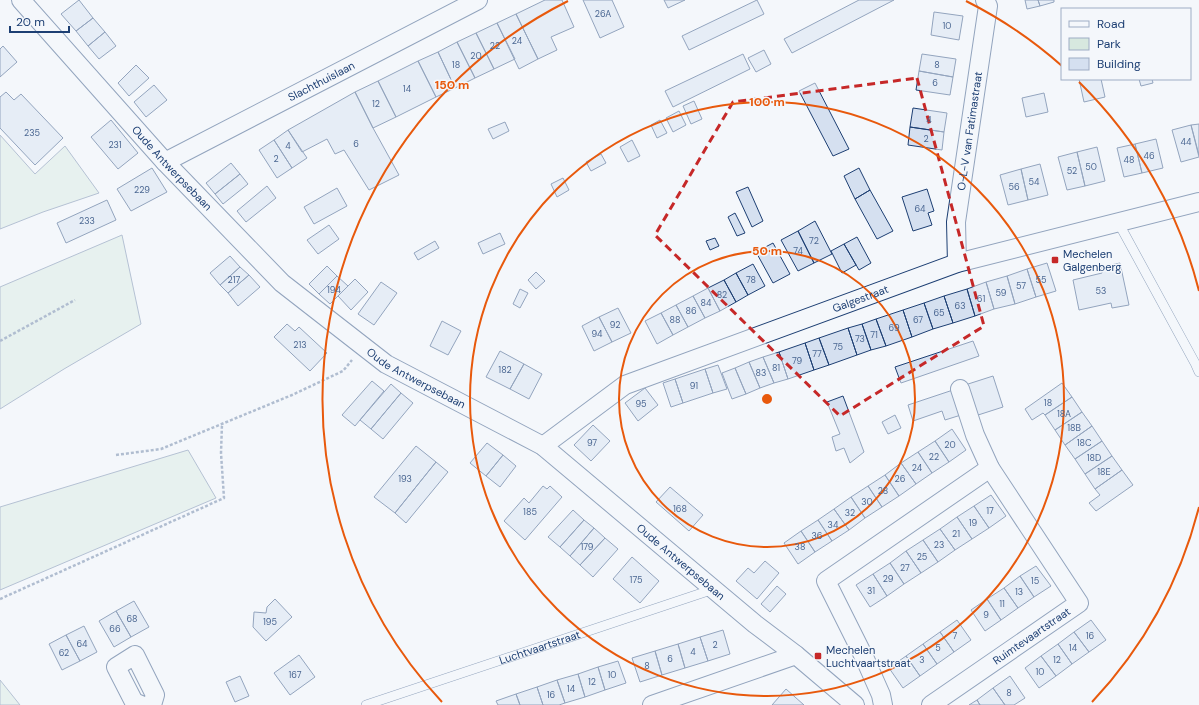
<svg xmlns="http://www.w3.org/2000/svg" width="1199" height="705" viewBox="0 0 1199 705" font-family="'DM Sans',sans-serif">
<style>
.green{fill:#d7e8df;stroke:#687fa3}
.building{fill:#d5e0f0;stroke:#1d3f73}
.lines{fill:none;stroke-linecap:round;stroke-linejoin:round}
.lane-casing{stroke:#1d3f73;stroke-width:10}
.street-casing{stroke:#1d3f73;stroke-width:20}
.path{stroke:#5e769c;stroke-width:2.5;stroke-dasharray:3 2;stroke-linecap:butt}
.lane{stroke:#f4f7fb;stroke-width:9}
.street{stroke:#f4f7fb;stroke-width:18}
.marked{fill:none;stroke:#c62828;stroke-width:3;stroke-dasharray:8 5;stroke-linejoin:round}
.ring{fill:none;stroke:#e8590c;stroke-width:2}
.poi-dot{fill:#c62828;stroke:#f4f7fb;stroke-width:1.5}
.labels{text-anchor:middle;dominant-baseline:central;stroke-width:3;stroke-linejoin:round;paint-order:stroke}
.number-label{font-size:9px;fill:#4b6792}
.street-label{font-size:11px;fill:#1d3f73;stroke:#f4f7fb}
.poi-label{font-size:11px;fill:#1d3f73;stroke:#f4f7fb;text-anchor:start}
.centre{fill:#e8590c;stroke:#f4f7fb;stroke-width:2}
.ring-label{font-size:12px;text-anchor:middle;font-weight:bold;fill:#e8590c;stroke:#f4f7fb;stroke-width:3;stroke-linejoin:round;paint-order:stroke}
</style>
<rect width="100%" height="100%" fill="#f4f7fb"/>
<path class="green" d="M0,135L35,174L65,146L99,193L43,212L0,229Z
M122,235L141,324L64,369L0,409V287Z
M188,450L216,498L0,590V507Z
M0,680L20,705H0Z"/>
<path class="building" d="M79,0L93,18L76,31L61,14Z
M545,0H562L574,27L551,37L557,50L538,59L516,14Z
M583,0H612L624,27L600,38Z
M664,0H685L668,8Z
M757,0L764,14L689,50L682,36Z
M859,0H894L792,53L784,39Z
M1025,0H1038L1040,6L1027,9Z
M1038,0H1054V2L1040,6Z
M934,12L963,16L959,40L931,35Z
M516,14L538,59L519,69L497,23Z
M93,18L105,32L88,46L76,31Z
M497,23L515,59L494,69L476,33Z
M105,32L116,46L99,59L88,46Z
M476,33L494,69L475,78L457,42Z
M457,42L475,78L455,88L438,52Z
M3,46L17,62L0,77V49Z
M764,50L771,64L756,72L748,58Z
M438,52L455,88L436,97L418,61Z
M743,54L750,69L673,107L665,91Z
M922,54L956,59L953,77L919,71Z
M418,61L436,97L396,117L378,81Z
M136,65L149,78L129,96L118,83Z
M919,71L953,77L950,95L916,90Z
M1079,79H1101L1105,97L1084,102Z
M1139,79H1152L1153,83L1141,86Z
M378,81L396,117L373,128L355,92Z
M815,83L849,149L833,156L799,91Z
M154,85L167,100L146,117L134,102Z
M6,92L14,100L21,94L63,138L35,165L0,128V97Z
M355,92L373,128L399,175L369,190L344,150L335,154L327,139L302,152L288,130Z
M1044,93L1048,112L1026,117L1022,98Z
M694,101L702,119L691,124L683,106Z
M913,108L947,113L944,132L910,127Z
M679,111L686,125L673,132L666,118Z
M111,120L138,153L118,169L91,137Z
M660,120L667,133L657,138L651,125Z
M505,122L509,131L493,139L488,129Z
M1199,124V155L1191,125Z
M1191,125L1199,157L1181,162L1172,130Z
M910,127L944,132L942,150L908,145Z
M288,130L307,158L292,168L274,140Z
M1156,139L1163,168L1142,173L1135,144Z
M274,140L292,168L277,178L259,150Z
M632,140L640,156L628,162L620,147Z
M1135,144L1142,173L1124,177L1117,148Z
M1097,147L1105,181L1085,186L1077,152Z
M1077,152L1085,186L1067,190L1058,157Z
M601,154L606,163L591,171L586,162Z
M231,163L240,174L215,194L206,183Z
M1040,164L1048,195L1028,200L1021,169Z
M152,168L167,192L131,211L117,189Z
M859,168L870,190L855,199L844,176Z
M1021,169L1028,200L1008,205L1000,175Z
M240,174L248,184L223,204L215,194Z
M563,178L569,190L557,197L551,184Z
M267,186L276,198L246,222L237,211Z
M748,187L763,221L752,227L736,192Z
M337,188L347,206L314,224L304,207Z
M927,189L934,211L928,213L932,225L913,231L902,197Z
M870,190L893,231L877,239L855,199Z
M107,200L116,220L66,243L57,223Z
M735,213L745,233L737,236L728,217Z
M815,221L832,254L814,263L798,231Z
M329,225L339,239L318,254L307,240Z
M798,231L814,263L798,271L781,240Z
M500,233L505,244L483,254L478,243Z
M857,237L871,263L859,270L844,244Z
M715,238L719,246L710,250L706,241Z
M435,241L439,248L418,260L414,253Z
M773,243L790,274L773,283L756,252Z
M844,244L856,265L842,273L831,251Z
M230,256L240,267L220,285L210,273Z
M1047,263L1056,291L1036,297L1027,269Z
M1120,263L1129,305L1112,308L1111,303L1079,310L1073,280L1102,273L1101,267Z
M753,264L765,286L748,295L736,273Z
M327,266L337,276L319,294L309,284Z
M240,267L249,275L228,293L220,285Z
M1027,269L1036,297L1015,304L1007,276Z
M536,272L545,281L536,289L528,280Z
M736,273L748,295L736,302L724,280Z
M249,275L260,287L238,306L228,293Z
M337,276L348,286L330,304L319,294Z
M1007,276L1015,304L994,309L986,282Z
M355,279L368,292L351,310L338,296Z
M724,280L736,302L720,311L708,288Z
M381,282L397,293L374,325L358,314Z
M986,282L994,309L975,316L967,289Z
M708,288L720,311L705,318L693,296Z
M520,289L528,293L520,308L513,304Z
M967,289L975,316L953,323L944,296Z
M693,296L705,318L688,327L676,305Z
M944,296L953,323L933,329L924,303Z
M924,303L933,329L912,337L903,310Z
M676,305L688,327L673,335L661,313Z
M618,308L631,333L612,342L599,317Z
M903,310L912,337L886,346L876,319Z
M661,313L673,335L657,344L645,321Z
M599,317L612,342L594,351L582,326Z
M876,319L886,346L871,350L862,324Z
M442,321L461,331L448,355L430,346Z
M287,324L295,331L299,327L327,353L310,371L274,337Z
M862,324L871,350L857,355L848,328Z
M848,328L857,355L829,365L819,338Z
M819,338L829,365L814,370L805,343Z
M973,341L979,356L901,383L895,367Z
M805,343L814,370L788,379L779,352Z
M500,351L524,364L510,389L486,377Z
M779,352L788,379L774,383L763,357Z
M763,357L774,383L760,388L749,362Z
M749,362L760,388L746,394L735,368Z
M524,364L542,374L529,399L510,389Z
M718,365L727,389L713,393L705,369Z
M735,368L746,394L732,399L722,373Z
M705,369L713,393L683,403L675,379Z
M993,376L1003,407L975,416L965,385Z
M675,379L683,403L671,407L663,383Z
M372,381L384,391L355,426L342,415Z
M1062,383L1072,397L1045,415L1043,413L1032,420L1025,409Z
M391,384L401,393L371,429L360,420Z
M645,388L658,405L638,421L625,403Z
M953,390L961,415L945,420L942,411L913,421L908,405Z
M401,393L413,403L383,439L371,429Z
M843,396L864,452L850,463L844,448L836,451L832,437L840,434L827,402Z
M1072,397L1082,412L1055,430L1045,415Z
M1082,412L1092,426L1065,445L1055,430Z
M895,415L901,428L888,434L882,422Z
M593,425L610,441L591,461L574,445Z
M1092,426L1102,441L1075,459L1065,445Z
M952,429L966,450L949,462L935,441Z
M935,441L949,462L932,473L918,452Z
M1102,441L1112,456L1085,474L1075,459Z
M487,443L503,455L486,476L470,463Z
M416,446L436,462L395,513L374,497Z
M918,452L932,473L916,484L901,463Z
M503,455L516,466L500,487L486,476Z
M1112,456L1122,470L1095,489L1085,474Z
M436,462L448,472L406,523L395,513Z
M901,463L916,484L899,496L885,475Z
M1122,470L1133,485L1096,511L1089,503L1100,495L1095,489Z
M885,475L899,496L882,507L868,486Z
M543,486L547,489L550,486L562,497L525,540L504,521L524,498L529,503Z
M868,486L882,507L865,518L851,497Z
M670,487L703,515L689,531L656,502Z
M991,495L1006,516L989,528L974,506Z
M851,497L865,518L849,530L834,509Z
M974,506L989,528L972,539L957,517Z
M834,509L849,530L832,541L818,520Z
M573,510L584,520L560,547L548,537Z
M957,517L972,539L955,550L940,529Z
M584,520L594,528L570,556L560,547Z
M818,520L832,541L815,552L801,531Z
M594,528L605,538L580,565L570,556Z
M940,529L955,550L938,562L923,540Z
M801,531L815,552L798,564L784,543Z
M605,538L618,549L593,577L580,565Z
M923,540L938,562L921,573L906,551Z
M906,551L921,573L904,584L890,563Z
M632,557L659,581L640,603L613,579Z
M765,561L779,573L757,599L736,581L748,568L754,573Z
M890,563L904,584L887,596L873,574Z
M1036,566L1051,586L1034,597L1020,576Z
M873,574L887,596L870,607L856,585Z
M1020,576L1034,597L1018,608L1004,588Z
M777,586L786,594L770,612L761,604Z
M1004,588L1018,608L1001,620L987,599Z
M275,599L292,617L266,641L253,627L254,612L266,613L267,607Z
M987,599L1001,620L985,631L971,610Z
M134,601L149,627L131,637L116,611Z
M116,611L131,637L114,647L99,621Z
M957,620L971,640L954,652L940,632Z
M1091,620L1106,640L1089,652L1074,632Z
M84,626L97,652L80,661L66,635Z
M723,630L730,654L708,661L700,637Z
M940,632L954,652L937,664L923,644Z
M1074,632L1089,652L1072,664L1058,644Z
M66,635L80,661L62,670L49,644Z
M700,637L708,661L685,668L678,644Z
M678,644L685,668L662,675L655,651Z
M923,644L937,664L920,676L906,656Z
M1058,644L1072,664L1056,676L1041,656Z
M655,651L662,675L640,682L632,658Z
M299,655L315,677L290,695L274,673Z
M906,656L920,676L903,688L889,668Z
M1041,656L1056,676L1039,688L1025,668Z
M618,661L626,683L605,690L598,667Z
M598,667L605,690L585,697L578,674Z
M578,674L585,697L565,703L557,680Z
M240,676L249,696L235,702L226,682Z
M1010,676L1025,698L1014,705H1005L993,688Z
M557,680L565,703L559,705H543L537,687Z
M537,687L543,705H520L516,694Z
M993,688L1005,705H980L977,700Z
M786,689L804,705H772Z
M516,694L520,705H498L496,701Z
M977,700L980,705H969Z"/>
<g class="lines">
<defs>
<g id="lane">
<path d="M1118,222L1195,363L1199,372"/>
<path id="s1" d="M366,705L714,589"/>
</g>
<g id="street">
<path id="s2" d="M21,0L165,162L282,283L386,364L543,446L755,624L796,655L855,705"/>
<path id="s3" d="M165,162L478,0"/>
<path id="s4" d="M957,263L956,222L988,6L985,0"/>
<path id="s5" d="M543,446L625,385L957,263L1199,202"/>
<path d="M141,705L134,702L116,667L135,655L155,695L152,705"/>
<path d="M652,705L796,655"/>
<path d="M883,705L881,695L865,659L826,581L990,468"/>
<path id="s6" d="M931,705L1079,603L990,468L975,435L960,389"/>
</g>
</defs>
<use href="#lane" class="lane-casing"/>
<use href="#street" class="street-casing"/>
<path class="path" d="M0,341L75,300
M116,455L161,449L292,395L343,371L352,360
M0,599L224,498L221,453L222,424"/>
<use href="#lane" class="lane"/>
<use href="#street" class="street"/>
</g>
<path d="M0 0H1199V705H0ZM917,78L984,326L840,416L655,235L733,102Z" fill="#f4f7fb" fill-opacity=".55" fill-rule="evenodd"/>
<path class="marked" d="M917,78L984,326L840,416L655,235L733,102Z"/>
<g class="ring">
<circle cx="767" cy="399" r="148"/>
<circle cx="767" cy="399" r="297"/>
<path d="M1199 507A445 445 0 0 1 1092 702M442 702A445 445 0 0 1 568 1M966 1A445 445 0 0 1 1062 66M1079 82A445 445 0 0 1 1199 291"/>
</g>
<g class="poi-dot">
<rect x="1051" y="256" width="8" height="8" rx="2"/>
<rect x="814" y="652" width="8" height="8" rx="2"/>
</g>
<g class="labels">
<g class="number-label">
<text x="603" y="14">26A</text>
<text x="947" y="26">10</text>
<text x="517" y="41">24</text>
<text x="495" y="46">22</text>
<text x="476" y="56">20</text>
<text x="456" y="65">18</text>
<text x="937" y="65">8</text>
<text x="935" y="83">6</text>
<text x="407" y="89">14</text>
<text x="376" y="104">12</text>
<text x="929" y="120">4</text>
<text x="32" y="133">235</text>
<text x="926" y="139">2</text>
<text x="1186" y="142">44</text>
<text x="356" y="144">6</text>
<text x="115" y="145">231</text>
<text x="288" y="146">4</text>
<text x="1149" y="156">46</text>
<text x="276" y="159">2</text>
<text x="1129" y="160">48</text>
<text x="1091" y="167">50</text>
<text x="1072" y="171">52</text>
<text x="1034" y="182">54</text>
<text x="1014" y="187">56</text>
<text x="142" y="190">229</text>
<text x="920" y="209">64</text>
<text x="87" y="221">233</text>
<text x="814" y="241">72</text>
<text x="798" y="251">74</text>
<text x="234" y="280">217</text>
<text x="751" y="280">78</text>
<text x="1041" y="280">55</text>
<text x="1021" y="286">57</text>
<text x="334" y="290">194</text>
<text x="1101" y="291">53</text>
<text x="1001" y="293">59</text>
<text x="722" y="295">82</text>
<text x="981" y="299">61</text>
<text x="706" y="303">84</text>
<text x="960" y="306">63</text>
<text x="691" y="311">86</text>
<text x="939" y="313">65</text>
<text x="675" y="320">88</text>
<text x="918" y="320">67</text>
<text x="615" y="325">92</text>
<text x="894" y="328">69</text>
<text x="597" y="334">94</text>
<text x="874" y="335">71</text>
<text x="860" y="339">73</text>
<text x="300" y="345">213</text>
<text x="838" y="347">75</text>
<text x="817" y="354">77</text>
<text x="797" y="361">79</text>
<text x="776" y="368">81</text>
<text x="505" y="370">182</text>
<text x="761" y="373">83</text>
<text x="694" y="386">91</text>
<text x="1048" y="403">18</text>
<text x="641" y="404">95</text>
<text x="1064" y="414">18A</text>
<text x="1074" y="428">18B</text>
<text x="592" y="443">97</text>
<text x="1084" y="443">18C</text>
<text x="950" y="445">20</text>
<text x="934" y="457">22</text>
<text x="1094" y="458">18D</text>
<text x="917" y="468">24</text>
<text x="1104" y="472">18E</text>
<text x="405" y="479">193</text>
<text x="900" y="479">26</text>
<text x="883" y="491">28</text>
<text x="867" y="502">30</text>
<text x="680" y="509">168</text>
<text x="990" y="511">17</text>
<text x="530" y="512">185</text>
<text x="850" y="513">32</text>
<text x="973" y="523">19</text>
<text x="833" y="525">34</text>
<text x="956" y="534">21</text>
<text x="817" y="536">36</text>
<text x="939" y="545">23</text>
<text x="587" y="547">179</text>
<text x="800" y="547">38</text>
<text x="922" y="557">25</text>
<text x="905" y="568">27</text>
<text x="888" y="579">29</text>
<text x="636" y="580">175</text>
<text x="1035" y="581">15</text>
<text x="871" y="591">31</text>
<text x="1019" y="592">13</text>
<text x="1002" y="604">11</text>
<text x="986" y="615">9</text>
<text x="132" y="619">68</text>
<text x="270" y="622">195</text>
<text x="115" y="629">66</text>
<text x="955" y="636">7</text>
<text x="1090" y="636">16</text>
<text x="82" y="644">64</text>
<text x="715" y="645">2</text>
<text x="938" y="648">5</text>
<text x="1073" y="648">14</text>
<text x="693" y="652">4</text>
<text x="64" y="653">62</text>
<text x="670" y="659">6</text>
<text x="922" y="660">3</text>
<text x="1057" y="660">12</text>
<text x="647" y="666">8</text>
<text x="1040" y="672">10</text>
<text x="295" y="675">167</text>
<text x="612" y="675">10</text>
<text x="592" y="682">12</text>
<text x="571" y="689">14</text>
<text x="1009" y="693">8</text>
<text x="551" y="695">16</text>
</g>
<g class="street-label">
<text stroke="none"><textPath href="#s3" startOffset="176">Slachthuislaan</textPath></text>
<text stroke="none"><textPath href="#s4" startOffset="133">O-L-V van Fatimastraat</textPath></text>
<text stroke="none"><textPath href="#s2" startOffset="226">Oude Antwerpsebaan</textPath></text>
<text stroke="none"><textPath href="#s5" startOffset="353">Galgestraat</textPath></text>
<text stroke="none"><textPath href="#s2" startOffset="550">Oude Antwerpsebaan</textPath></text>
<text stroke="none"><textPath href="#s2" startOffset="874">Oude Antwerpsebaan</textPath></text>
<text stroke="none"><textPath href="#s6" startOffset="122">Ruimtevaartstraat</textPath></text>
<text stroke="none"><textPath href="#s1" startOffset="183">Luchtvaartstraat</textPath></text>
</g>
<g class="poi-label">
<text x="1063" y="254">Mechelen<tspan x="1063" dy="13">Galgenberg</tspan></text>
<text x="826" y="650">Mechelen<tspan x="826" dy="13">Luchtvaartstraat</tspan></text>
</g>
</g>
<circle cx="767" cy="399" r="6" class="centre"/>
<g class="ring-label">
<text x="452" y="89">150 m</text>
<text x="767" y="106">100 m</text>
<text x="767" y="255">50 m</text>
</g>
<rect x="1061" y="8" width="130" height="72" fill="#f4f7fb" stroke="#9eadc5"/>
<rect x="1069" y="21" width="20" height="6" fill="#f4f7fb" stroke="#9eadc5"/>
<text x="1097" y="28" font-size="12" fill="#1d3f73">Road</text>
<rect x="1069" y="38" width="20" height="12" fill="#d7e8df" stroke="#9eadc5"/>
<text x="1097" y="48" font-size="12" fill="#1d3f73">Park</text>
<rect x="1069" y="58" width="20" height="12" fill="#d5e0f0" stroke="#9eadc5"/>
<text x="1097" y="68" font-size="12" fill="#1d3f73">Building</text>
<path d="M10 26v6h59v-6" fill="none" stroke="#1d3f73" stroke-width="2"/>
<text x="16" y="26" font-size="12" fill="#1d3f73" stroke="#f4f7fb" stroke-width="3" paint-order="stroke">20 m</text>
</svg>
